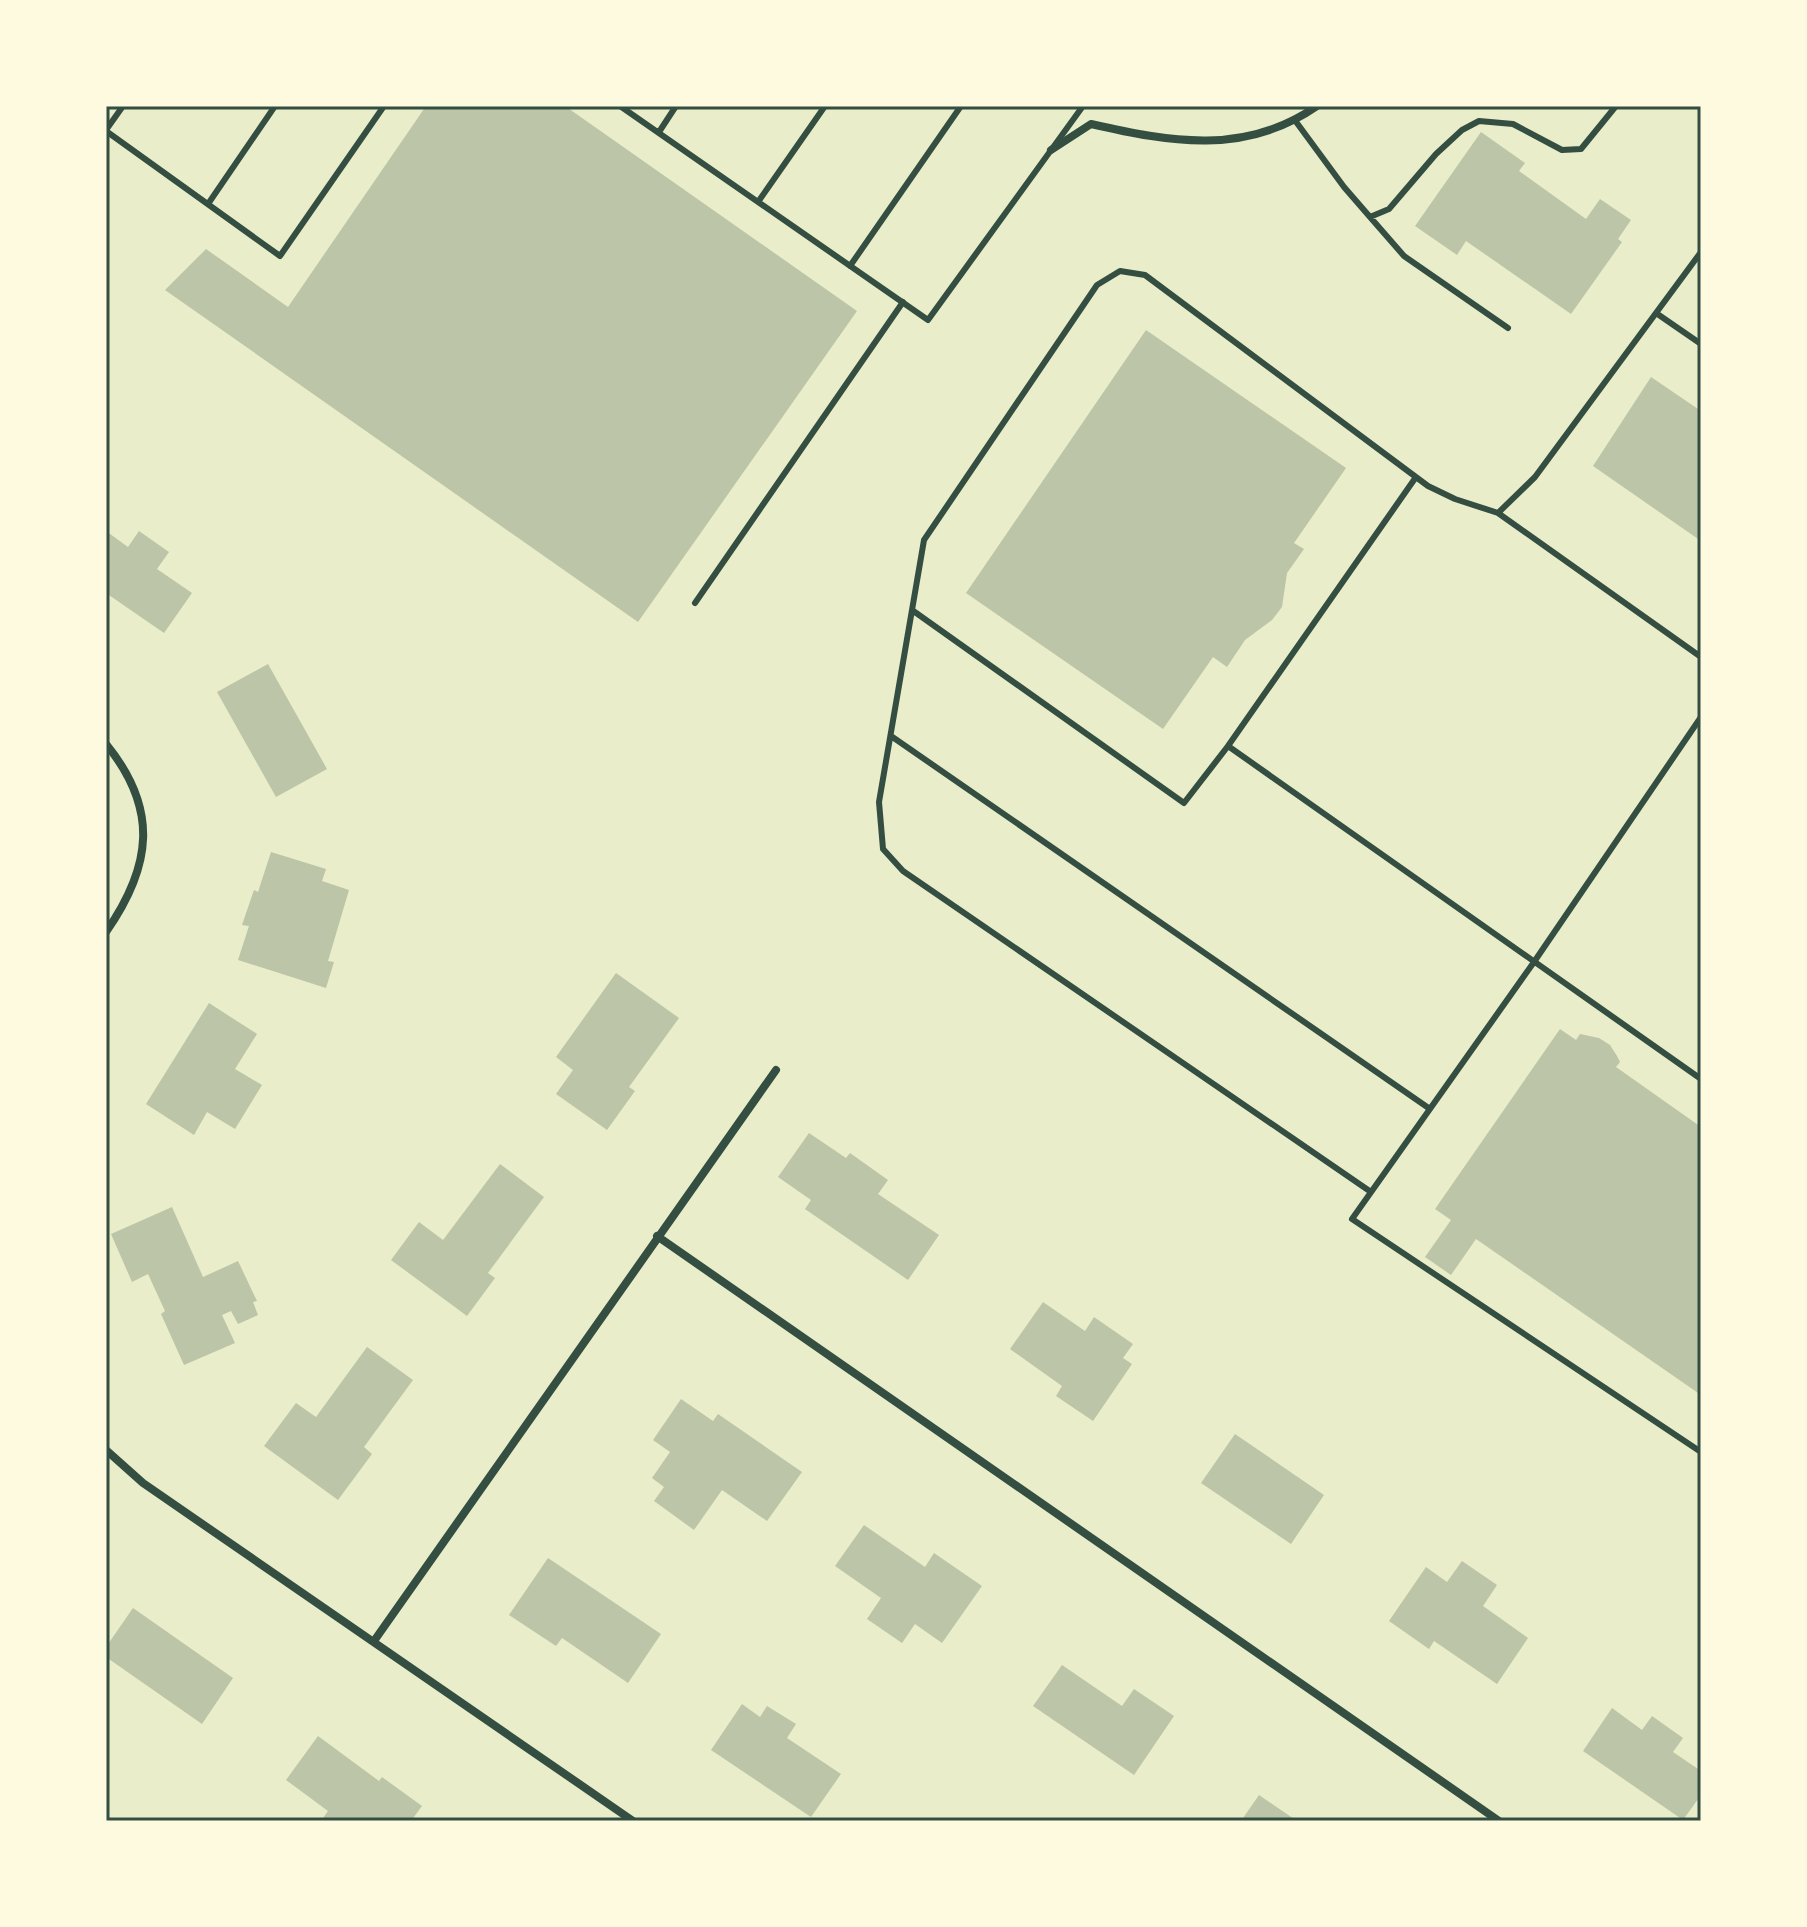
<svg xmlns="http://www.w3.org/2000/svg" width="1807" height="1927" viewBox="0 0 1807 1927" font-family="'Crimson Pro',serif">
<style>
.building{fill:#bcc5a7}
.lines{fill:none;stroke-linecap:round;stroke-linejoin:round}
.service{stroke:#344e41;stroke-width:6}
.minor{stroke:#344e41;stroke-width:8}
.neatline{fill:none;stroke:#344e41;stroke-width:3}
</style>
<rect width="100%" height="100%" fill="#e9edc9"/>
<path class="building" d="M426,106H565L857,311L638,622L165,290L206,249L288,307Z
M1481,132L1525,163L1519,171L1586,219L1600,199L1631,220L1618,239L1622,242L1571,314L1466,241L1457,255L1415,226Z
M1146,330L1346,468L1294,543L1304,549L1287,573L1282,607L1272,620L1245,640L1227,667L1213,657L1163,729L966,593Z
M1651,377L1701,411V541L1593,466Z
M106,531L128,547L139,531L169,552L157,569L192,593L164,633L106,593Z
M268,664L327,769L276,797L217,692Z
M271,852L326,869L322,881L349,890L328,961L334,962L326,988L238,960L249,926L242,925L254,890L258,892Z
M616,973L679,1018L629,1087L635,1091L607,1130L556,1094L573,1070L556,1057Z
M209,1003L257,1034L235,1069L262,1085L235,1129L207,1112L194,1135L146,1104Z
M1560,1029L1576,1040L1580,1034L1599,1038L1610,1045L1617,1056L1620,1062L1616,1067L1701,1127V1395L1476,1239L1451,1275L1425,1257L1451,1220L1435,1209Z
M809,1133L846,1158L850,1153L888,1180L878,1194L939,1235L908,1280L805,1209L811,1200L778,1177Z
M500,1164L544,1197L488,1273L495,1278L467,1316L391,1260L419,1222L443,1240Z
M172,1207L203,1277L238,1261L257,1301L253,1302L258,1315L238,1324L231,1311L222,1315L235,1343L184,1365L161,1314L165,1311L148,1274L132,1282L111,1234Z
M1043,1302L1085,1331L1094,1317L1133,1344L1123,1358L1132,1364L1093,1421L1056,1396L1062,1386L1010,1349Z
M367,1347L413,1380L364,1447L372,1454L338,1500L264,1446L296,1403L316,1417Z
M681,1399L713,1421L718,1414L802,1472L767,1521L722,1490L694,1530L654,1501L664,1487L652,1478L670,1452L653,1440Z
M1235,1434L1324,1495L1291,1544L1201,1483Z
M864,1525L925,1567L934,1553L982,1586L942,1643L915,1624L902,1643L867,1619L881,1598L835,1566Z
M548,1558L661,1634L628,1683L562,1638L556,1646L509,1615Z
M1462,1561L1497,1585L1483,1606L1528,1638L1497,1684L1434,1641L1429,1649L1389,1621L1426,1567L1447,1582Z
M133,1608L233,1678L202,1724L106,1657V1647Z
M1062,1665L1122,1706L1134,1689L1174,1716L1134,1775L1033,1706Z
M742,1704L760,1717L767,1706L796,1724L787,1738L841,1774L811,1817L711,1750Z
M1612,1708L1642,1730L1652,1716L1683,1738L1673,1752L1701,1771V1795L1683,1820L1583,1751Z
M318,1736L379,1781L382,1777L422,1806L411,1821H321L328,1811L286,1780Z
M1259,1795L1297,1821H1241Z"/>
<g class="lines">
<path class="service" d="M620,106L928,320L1083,106
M1294,119L1344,187L1370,217L1389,209L1436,154L1462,130L1479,121L1513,124L1562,150L1581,149L1616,106
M106,130L123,106
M106,131L280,256L384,106
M659,132L676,106
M758,202L825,106
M208,204L275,106
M1370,217L1404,256L1508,328
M1701,252L1535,477L1498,513L1455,499L1428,486L1145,275L1120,271L1097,285L924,540L912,610L1184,803L1228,746L1701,1079
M850,266L961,106
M1656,313L1701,344
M1498,513L1701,657
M695,603L903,302
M912,610L879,802L883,849L903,871L1371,1192
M1701,717L1534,962L1352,1219L1701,1452
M891,736L1430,1109
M1228,746L1416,477"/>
<path class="minor" d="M1051,150L1091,124C1170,142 1245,156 1317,106
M106,744C159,809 152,866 106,932
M657,1236L1499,1821
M106,1450L143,1483L633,1821
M374,1641L776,1070"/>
</g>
<rect width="1807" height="1927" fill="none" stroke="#fefae0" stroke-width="216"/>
<rect x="108" y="108" width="1591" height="1711" class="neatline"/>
</svg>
